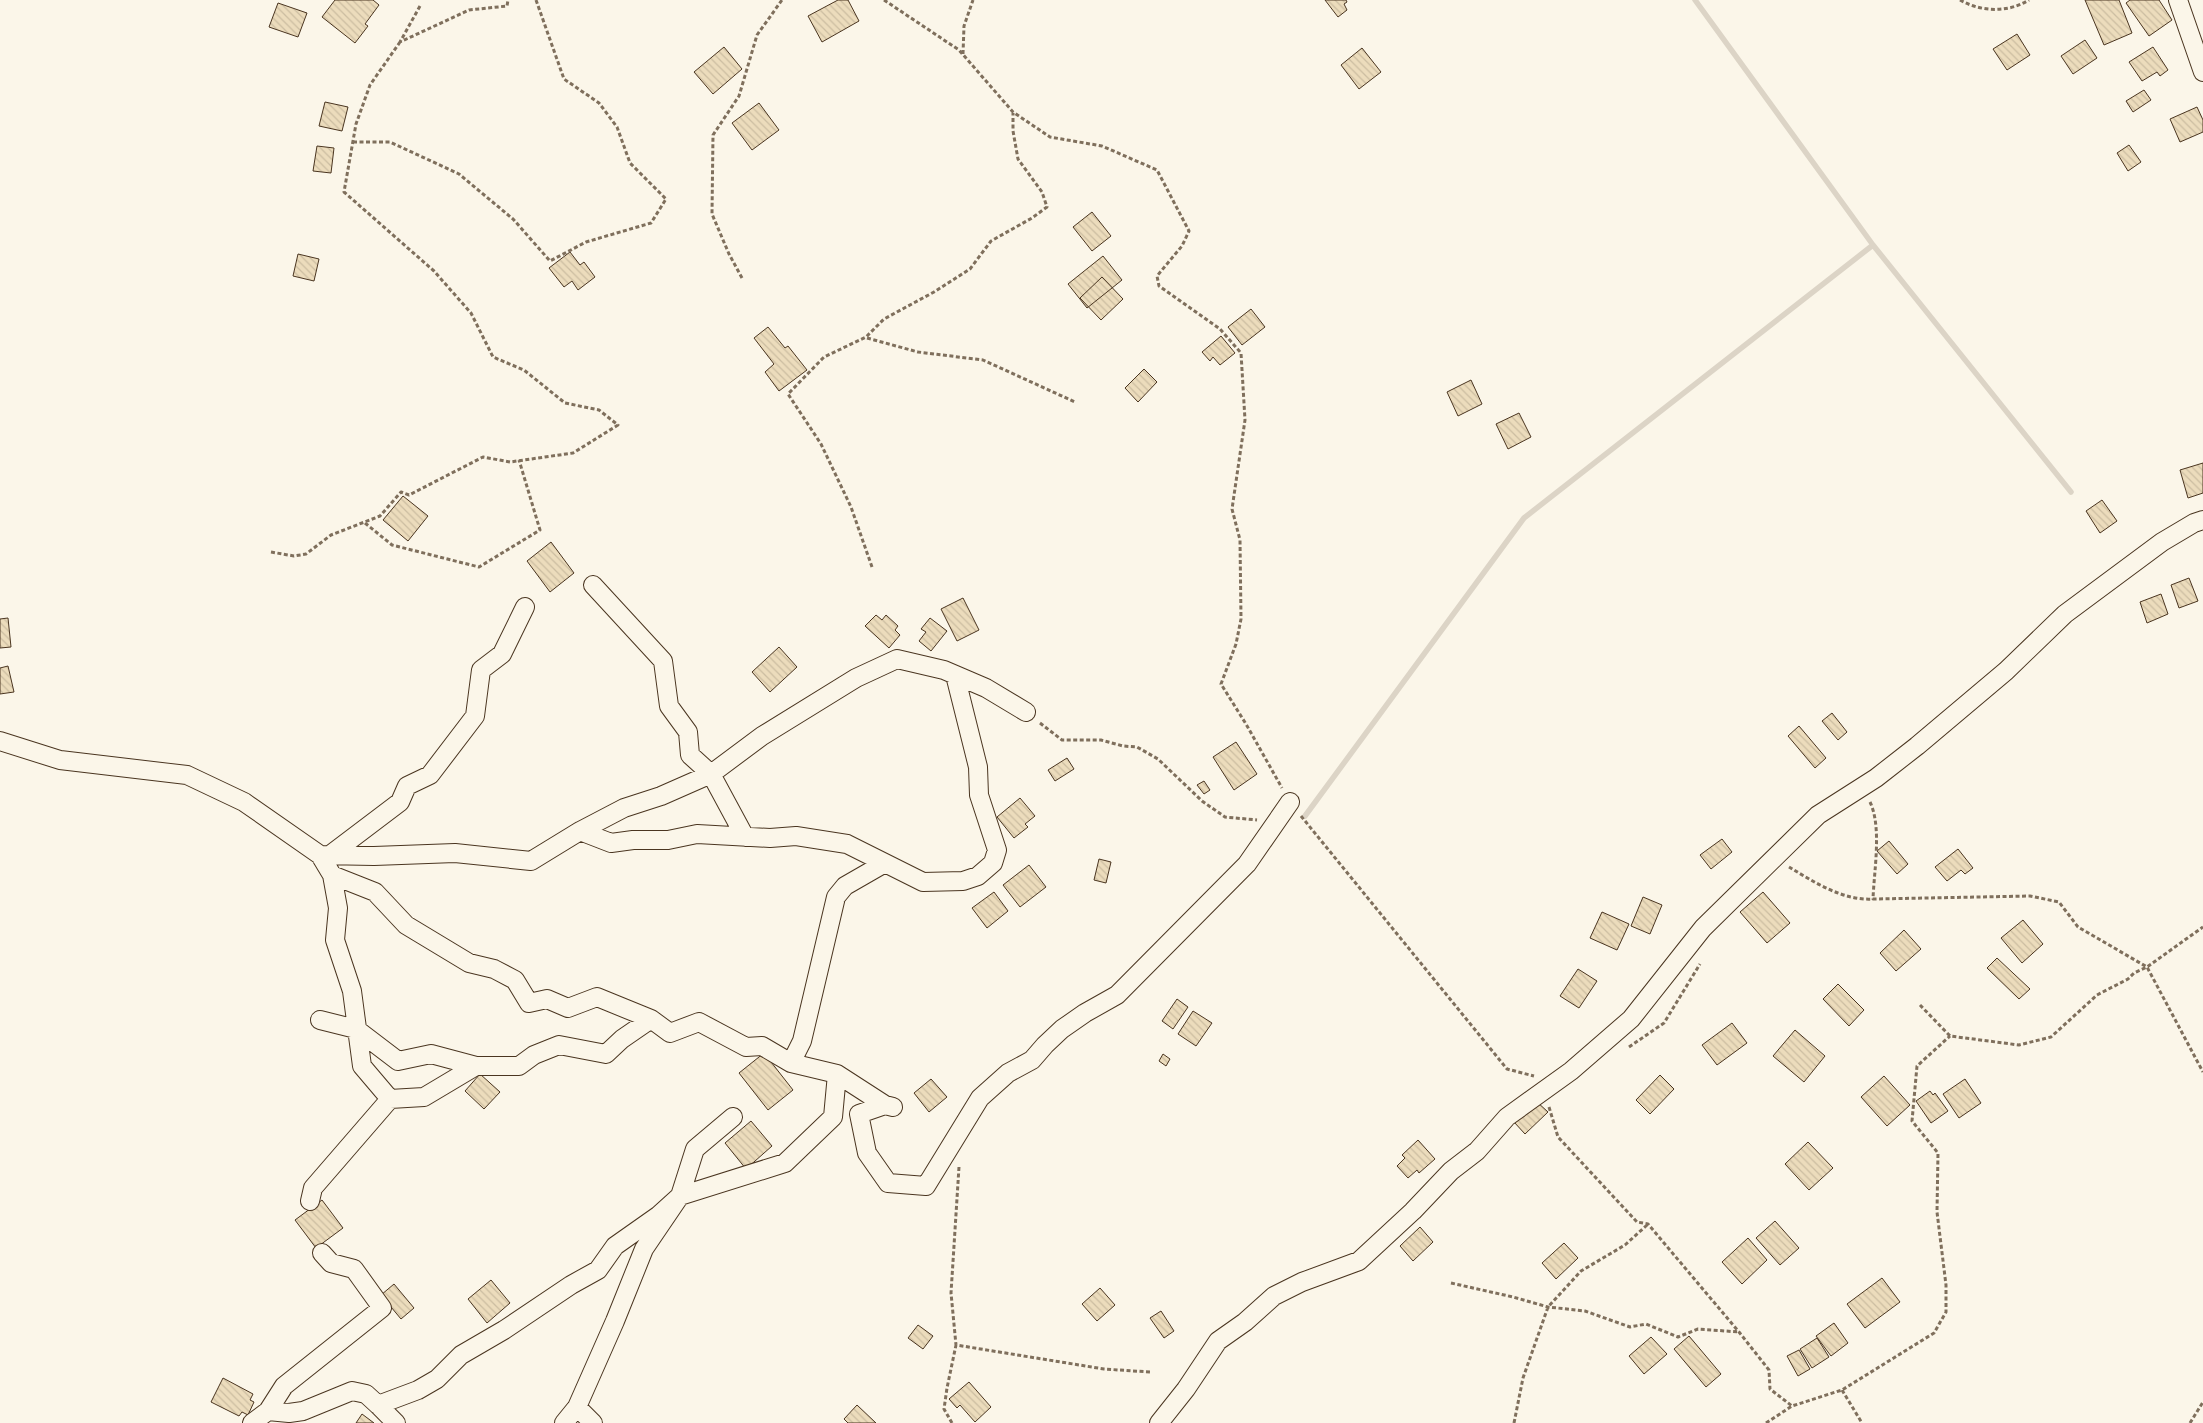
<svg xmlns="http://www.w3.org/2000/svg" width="2203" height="1423" viewBox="0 0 2203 1423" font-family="Mulish,sans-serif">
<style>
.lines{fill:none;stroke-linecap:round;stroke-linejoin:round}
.stream{stroke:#dcd4c6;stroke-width:5.5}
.building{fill:url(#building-back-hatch);stroke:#4a3520}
.minor-casing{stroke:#4a3520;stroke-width:20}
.path{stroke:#7f6f5c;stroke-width:3;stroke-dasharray:4 2.5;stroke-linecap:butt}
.minor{stroke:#fbf6e9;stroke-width:18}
</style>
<defs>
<pattern id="building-back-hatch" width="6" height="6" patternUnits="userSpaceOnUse" patternTransform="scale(1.25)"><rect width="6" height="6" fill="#ecdcbc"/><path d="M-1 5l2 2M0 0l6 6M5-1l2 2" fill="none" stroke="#ccbda1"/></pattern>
</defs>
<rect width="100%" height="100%" fill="#fbf6e9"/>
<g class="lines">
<path class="stream" d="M1695,0L1873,245L2071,492
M1305,816L1524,518L1873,245"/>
</g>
<path class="building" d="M335,0H373L379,5L365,24L368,26L355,43L322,17Z
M838,0H848L859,21L822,42L808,16Z
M1325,0H1346L1347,2L1344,4L1347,10L1338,17Z
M2085,0H2119L2132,33L2104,45Z
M2130,0H2159L2172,20L2149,36L2126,3Z
M278,3L307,13L298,37L269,27Z
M2017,34L2030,55L2007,70L1993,49Z
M2085,40L2097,58L2073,74L2061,56Z
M724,47L742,69L713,94L694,72Z
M2153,47L2168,70L2160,76L2157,72L2142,81L2129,62Z
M1362,48L1381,72L1359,89L1341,65Z
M2144,90L2151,100L2133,112L2126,101Z
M325,102L348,107L342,131L319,126Z
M759,103L779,130L752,150L732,123Z
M2197,107L2203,120V132L2180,142L2170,119Z
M2129,145L2141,162L2128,171L2117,153Z
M317,146L334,148L331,173L313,171Z
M1092,212L1111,236L1092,251L1073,227Z
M570,252L580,265L584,262L595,277L578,290L572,281L564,287L549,268Z
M298,254L319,259L314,281L293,276Z
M1103,256L1122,280L1087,308L1068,284Z
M1102,277L1123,299L1101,320L1080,298Z
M1251,309L1265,327L1242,345L1228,327Z
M768,327L785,348L788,346L807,370L779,391L765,372L774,364L754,338Z
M1221,336L1235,353L1220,365L1213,357L1210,361L1202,352Z
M1144,369L1157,382L1138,402L1125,388Z
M1471,380L1482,404L1458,416L1447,392Z
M1519,413L1531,437L1508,449L1496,424Z
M2203,463V493L2188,498L2180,470Z
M403,496L428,516L408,541L383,520Z
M2102,500L2117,521L2100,533L2086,511Z
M551,542L574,573L550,592L527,561Z
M2189,578L2198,601L2179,608L2171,585Z
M2161,594L2168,614L2147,623L2140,602Z
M963,598L979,630L957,641L941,609Z
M876,615L882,620L886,615L898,626L895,630L900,635L889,648L865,626Z
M8,618L11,647L0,648V619Z
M930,618L947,631L931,651L919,641L926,632L921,629Z
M779,647L797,667L770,692L752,672Z
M8,666L14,692L0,694V668Z
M1832,713L1847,732L1838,740L1822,721Z
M1799,726L1826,758L1815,768L1788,736Z
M1236,742L1257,774L1234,790L1213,757Z
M1067,758L1074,769L1055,781L1048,770Z
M1204,781L1210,790L1204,794L1197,785Z
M1020,798L1035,816L1025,824L1028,827L1014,838L997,817Z
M1722,839L1732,852L1711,869L1700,855Z
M1889,841L1908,864L1897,874L1877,851Z
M1958,849L1973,868L1965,874L1961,870L1947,881L1935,867Z
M1099,859L1111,862L1106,883L1094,880Z
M1029,865L1046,887L1020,907L1003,885Z
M994,892L1008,911L987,928L972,908Z
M1763,892L1790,923L1767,943L1740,912Z
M1643,897L1662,905L1650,934L1631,926Z
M1602,912L1629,924L1617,950L1590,938Z
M2023,920L2043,944L2022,963L2001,938Z
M1904,930L1921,949L1896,971L1880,953Z
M1997,958L2030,989L2019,999L1987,968Z
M1578,969L1597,981L1579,1008L1560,996Z
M1838,984L1864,1010L1849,1026L1823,999Z
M1177,999L1188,1007L1173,1029L1162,1021Z
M1193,1011L1212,1023L1196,1046L1178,1034Z
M1732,1023L1747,1043L1717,1065L1702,1045Z
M1795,1030L1825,1056L1804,1082L1773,1056Z
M764,1053L793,1090L768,1110L739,1073Z
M1163,1054L1170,1059L1166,1066L1159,1061Z
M480,1074L500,1092L484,1109L465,1091Z
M1660,1075L1674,1089L1650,1114L1636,1100Z
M1884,1076L1910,1105L1887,1126L1861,1097Z
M931,1079L947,1097L929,1112L914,1093Z
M1965,1079L1981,1103L1959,1118L1943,1094Z
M1930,1091L1933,1095L1935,1093L1948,1111L1931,1123L1916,1101Z
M1536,1101L1548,1112L1525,1134L1514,1122Z
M751,1121L772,1146L746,1169L725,1143Z
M1418,1140L1435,1159L1419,1173L1417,1170L1408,1178L1397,1166L1405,1158L1402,1155Z
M1808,1142L1833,1168L1809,1190L1785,1164Z
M322,1200L343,1228L316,1248L295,1220Z
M1775,1221L1799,1248L1780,1265L1756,1238Z
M1420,1227L1433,1242L1413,1261L1400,1246Z
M1748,1238L1767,1260L1742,1284L1722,1262Z
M1564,1243L1578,1258L1556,1279L1542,1263Z
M1882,1278L1900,1302L1865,1328L1847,1304Z
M491,1280L510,1303L487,1323L468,1299Z
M394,1284L414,1308L401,1319L381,1295Z
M1100,1288L1115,1305L1097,1321L1082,1304Z
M1161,1311L1174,1331L1164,1338L1150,1318Z
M1834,1323L1848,1343L1831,1356L1816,1336Z
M918,1325L933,1336L923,1349L908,1338Z
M1689,1336L1721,1374L1706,1387L1674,1349Z
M1651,1337L1667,1354L1644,1374L1629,1356Z
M1817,1338L1829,1357L1812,1368L1800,1349Z
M1799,1350L1810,1369L1798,1376L1787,1356Z
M223,1378L253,1394L250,1400L254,1402L248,1415L242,1412L239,1416L211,1402Z
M969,1382L991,1407L975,1422L960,1405L957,1408L949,1399Z
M857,1405L876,1423H848L844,1419Z
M362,1414L374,1423H356Z"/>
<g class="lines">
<defs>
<path id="minor" d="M2178,0L2203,72
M593,585L663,661L669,706L688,732L690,755L711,774L745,837
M0,741L60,760L187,775L244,802L320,855L374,856L455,853L531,861L580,831L624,808L661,796L711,774L762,736L856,678L897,659L944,670L986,688L1026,712
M580,831L611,843L633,840H668L697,834L770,838L796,836L847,844L923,882L963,881L978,876L993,863L997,850L979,795L978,767L955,675L961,678
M320,855L332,875L375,892L406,925L469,963L494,969L515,980L529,1003L547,999L568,1008L597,997L651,1019L670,1033L699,1022L746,1047L762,1046L791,1063L837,1074L885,1105L893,1107
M330,855L400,802L407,786L430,775L475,716L481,670L502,654L525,607
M320,1020L356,1029L398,1061L431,1054L476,1066H519L534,1055L559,1045L606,1054L622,1039L651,1019
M791,1063L802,1041L836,897L845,886L885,863
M390,1099L424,1097L476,1066
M885,1105L859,1114L867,1153L888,1183L926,1186L980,1098L1008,1073L1032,1060L1045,1045L1062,1029L1085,1013L1117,995L1247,864L1290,802
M310,1201L313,1188L390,1099L362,1066L352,991L335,940L338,908L332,875
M378,1405L396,1423
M577,1407L593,1423
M268,1411L289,1413L303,1411L352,1391L366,1394L378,1405L418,1390L437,1379L461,1355L504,1330L571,1285L598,1270L615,1246L659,1215L680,1196L695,1149L733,1117
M252,1423L268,1411L284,1386L382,1308L354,1269L331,1263L322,1253
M564,1423L577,1407L615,1321L644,1249L680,1196L785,1163L833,1117L837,1074
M1159,1423L1186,1389L1218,1341L1245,1322L1274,1296L1302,1282L1359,1261L1413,1211L1451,1171L1477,1151L1507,1117L1571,1071L1631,1019L1703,928L1818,815L1876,778L1917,746L2006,671L2065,614L2162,542L2194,523L2203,520"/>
</defs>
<use href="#minor" class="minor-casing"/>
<path class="path" d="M884,0L959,50L1013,112L1050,137L1102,146L1157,170L1189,231L1182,246L1157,276L1159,286L1220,329L1241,353L1245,420L1232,509L1240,540L1241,619L1236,644L1221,684L1246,724L1282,788
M1960,0C1981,12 2008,13 2029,0
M420,6L400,42L469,10L507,6L508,0
M963,54L964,26L973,0
M353,142H390L459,174L513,219L550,261L586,242L651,223L666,199L630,163L617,127L599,103L564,79L536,0
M742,278L729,254L712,214L713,135L739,96L757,35L782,0
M867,338L918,352L983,360L1075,402
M365,523L392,545L479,567L540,530L519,460
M271,552L294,556L306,554L331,535L380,516L401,492L409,495L483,457L510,462L573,453L618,425L599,410L565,403L524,370L493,357L471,313L434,271L344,192L356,124L370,85L400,42
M872,567L851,507L821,444L788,394L824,357L866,337L884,319L934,292L970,269L991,241L1032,218L1047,207L1042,192L1018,159L1013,131V113
M1040,723L1062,740H1101L1123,746L1137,747L1158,759L1202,801L1225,817L1257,820
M1870,802C1882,827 1874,871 1873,899L2030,896L2059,902L2078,927L2147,967L2203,1072
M1301,816L1507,1069L1534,1076
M1789,867C1814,882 1843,901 1873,899
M1920,1005L1950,1036L2019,1045L2051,1037L2097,995L2128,979L2134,973L2147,967L2203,927
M1629,1047L1664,1023L1700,964
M1549,1107L1558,1137L1637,1222L1648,1224L1739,1332L1769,1370L1770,1389L1792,1406L1842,1390L1934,1333L1946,1312V1285L1937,1212L1938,1153L1912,1121L1917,1066L1950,1036
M959,1167L951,1293L956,1345L1104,1369L1150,1372
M1451,1283L1513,1297L1548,1307L1585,1311L1630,1327L1646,1324L1678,1337L1698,1329L1739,1332
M1842,1390L1862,1423
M952,1423L944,1409L947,1388L956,1345
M1514,1423L1523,1378L1548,1307L1581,1271L1625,1245L1647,1225
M1766,1423L1792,1406
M2190,1423L2203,1402"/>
<use href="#minor" class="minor"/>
</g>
</svg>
